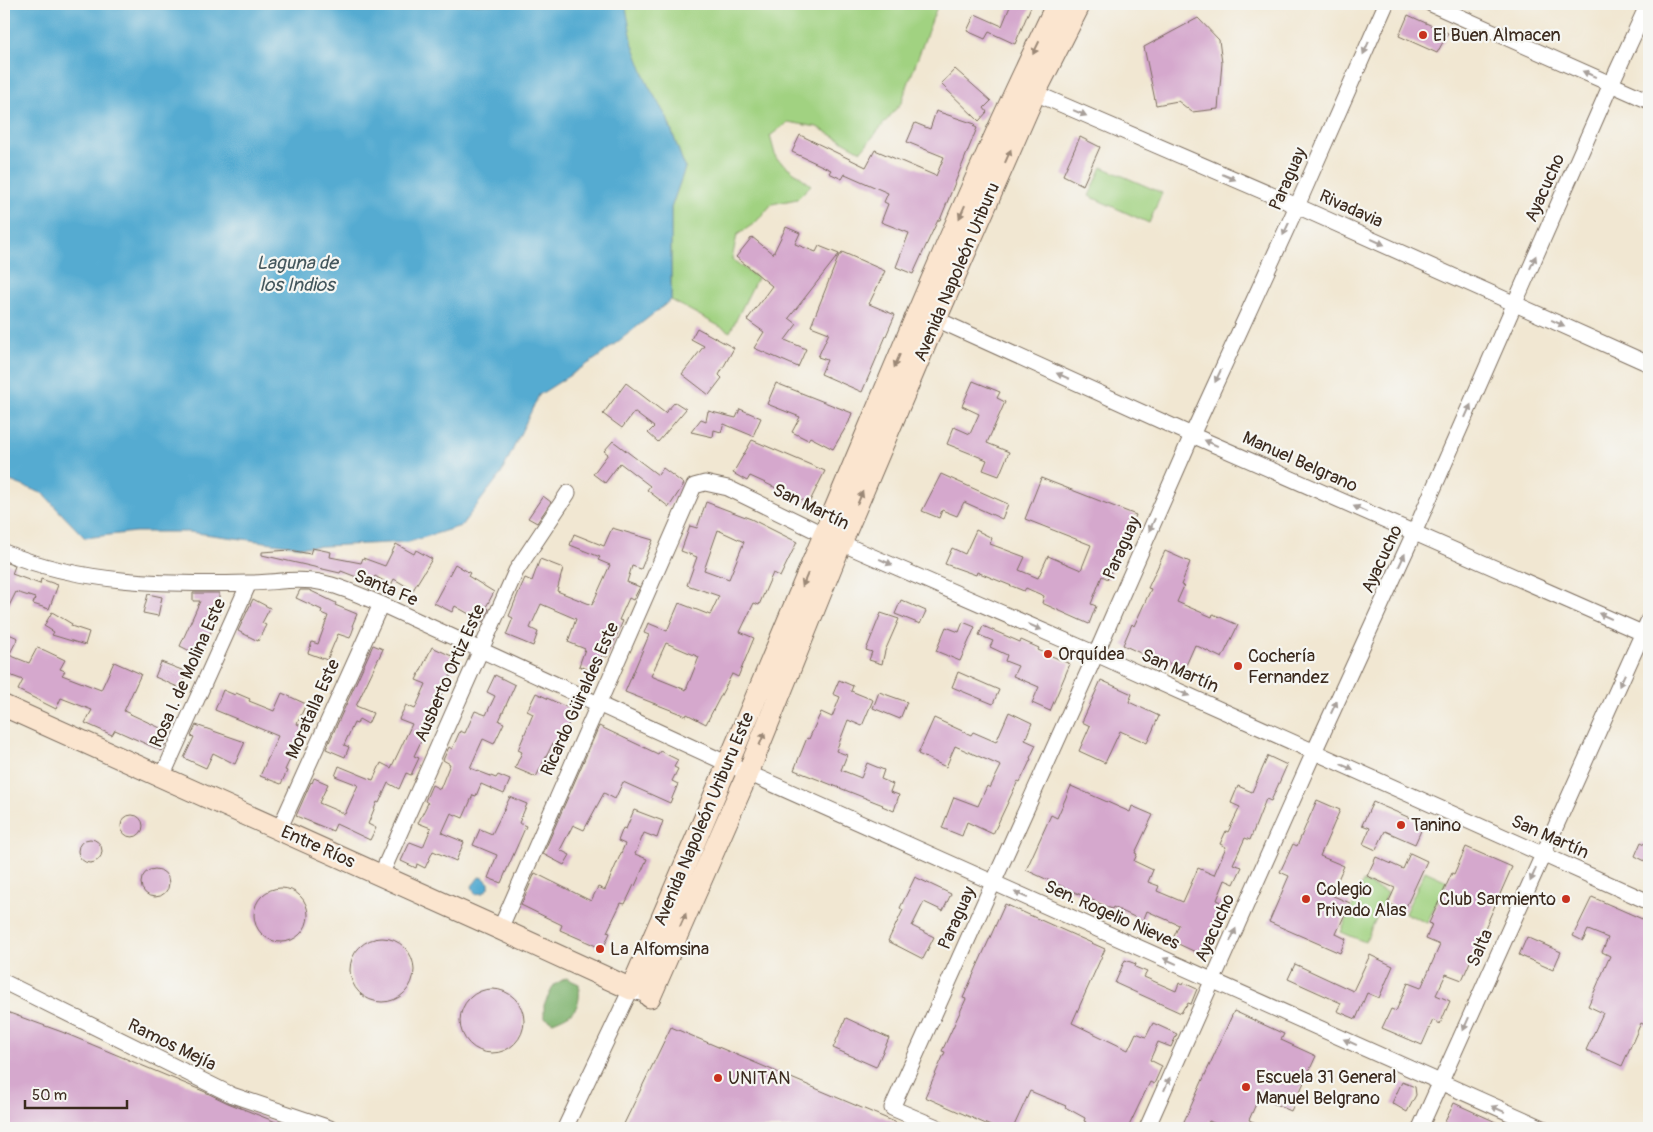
<svg xmlns="http://www.w3.org/2000/svg" width="1653" height="1132" viewBox="0 0 1653 1132" font-family="Pangolin,sans-serif">
<style>
.green{fill:#a1d281;stroke:#6e7e50}
.forest{fill:#80b46f;stroke:#5e6f46}
.water{fill:#54abd1;stroke:#486a78}
.building{fill:#d5a8cd;fill-rule:evenodd}
.lines{fill:none;stroke-linecap:round;stroke-linejoin:round}
.street-casing{stroke:#7b6c5d;stroke-width:17}
.secondary-casing{stroke:#7b6c5d;stroke-width:23}
.street{stroke:#fff;stroke-width:15}
.secondary{stroke:#fbe5cf;stroke-width:21}
.oneway{fill:#9b8876}
.oneway2{fill:#a79f9a}
.poi-dot{fill:#c8321e;stroke:#f6f6f2;stroke-width:2}
.labels{text-anchor:middle;dominant-baseline:central;stroke-width:4.5;stroke-linejoin:round;paint-order:stroke}
.poi-label{font-size:18px;fill:#3b2a1e;stroke:#f6f6f2;text-anchor:start}
.street-label{font-size:18px;fill:#3b2a1e;stroke:#f6f6f2}
.water-label{font-size:19px;font-style:italic;fill:#44575d;stroke:#f6f6f2}
</style>
<rect width="100%" height="100%" fill="#f6f6f2"/>
<filter id="ink" filterUnits="userSpaceOnUse"><feTurbulence type="fractalNoise" baseFrequency=".02" numOctaves="2"/><feDisplacementMap in="SourceGraphic" scale="10" xChannelSelector="R" yChannelSelector="G"/><feConvolveMatrix kernelMatrix="1 2 1 2 8 2 1 2 1" color-interpolation-filters="sRGB"/></filter>
<filter id="wash" filterUnits="userSpaceOnUse"><feTurbulence type="fractalNoise" baseFrequency=".0096" numOctaves="4" result="noise"/><feDisplacementMap in="SourceGraphic" scale="20" xChannelSelector="R" yChannelSelector="G"/><feGaussianBlur stdDeviation="1.12" result="paint"/><feColorMatrix in="noise" values="0 0 0 0 0 0 0 0 0 0 0 0 0 0 0 0 0 1.4 0 .05"/><feComposite in="paint" operator="in"/></filter>
<g filter="url(#wash)">
<rect width="100%" height="100%" fill="#f1e7d2"/>
<path class="green" d="M626,4H938L901,103L861,151L817,127L788,122L770,136L776,158L811,185L797,199L772,204L755,223L737,235L732,259L757,278L730,332L671,300V208L685,168L667,118L625,46Z
M1102,167L1162,193L1149,223L1089,196Z
M1425,871L1447,881L1427,923L1405,913Z
M1363,882L1388,893L1365,942L1341,932Z"/>
<path class="forest" d="M566,978L579,984C581,1009 575,1013 553,1022L544,1017V1005L554,985Z"/>
<path class="water" d="M4,4H626V8L633,45L648,85L667,118L685,168L671,208V300L597,358L539,395L501,474L461,526L409,542L303,547L189,532H135L85,538L57,509L44,494L10,481L4,484Z
M479,877L484,878L489,883V888L483,893L475,894L472,886Z"/>
<g id="blocks">
<path class="building" d="M1011,4H1032L1015,44L989,32L985,39L967,31L975,14L1002,26Z
M1408,15L1448,33L1437,53L1399,36Z
M1198,18L1219,40L1222,63L1218,109L1192,112L1178,101L1156,105L1144,47Z
M955,69L991,101L984,108L987,112L979,121L941,84Z
M936,111L975,124L973,126L977,128L940,220H938L929,239L913,274L896,267L909,233L881,222L888,204L884,202L888,193L845,174L842,179L829,173L831,170L792,152L800,135L866,167L875,150L936,176L944,157L907,142L915,123L930,129Z
M1080,137L1100,147L1083,185L1063,175Z
M786,227L800,233L795,244L816,252L819,246L839,254L789,318L797,324L785,340L806,349L798,367L754,348L764,332L747,320L772,286L736,257L752,237L773,254Z
M842,252L885,271L869,304L895,315L862,392L821,374L827,360L818,357L829,333L811,326L839,255H841Z
M697,328L734,348L719,375L722,378L709,395L682,374L704,346L691,339Z
M973,381L1000,392L997,398L1005,402L987,443L1009,452L999,476L983,470L987,460L947,444L954,427L970,434L979,414L962,406Z
M626,383L665,413L675,402L686,409L658,442L648,433L654,427L634,412L622,428L603,414Z
M776,383L852,413L849,422L833,449L810,437L808,440L792,432L800,417L767,404Z
M740,409L761,418L753,436L724,424L721,432L714,430L713,437L691,432L701,419L706,421L708,411L736,418Z
M752,440L825,471L809,503L750,476L747,481L733,473Z
M613,441L658,475L663,468L684,484L669,507L647,490L650,486L620,463L605,483L593,474L608,454L604,451Z
M941,474L1008,504L1002,519L964,502L957,516L942,510L939,518L922,511Z
M1041,478L1136,515L1108,579L1102,576L1091,604L1096,606L1089,624L1042,603L1044,596L1026,588L1024,591L977,572L976,575L945,564L952,548L965,554L976,530L992,538L990,544L1025,557L1019,570L1038,578L1048,556L1081,570L1091,545L1025,519Z
M543,496L551,502L537,523L528,518Z
M706,502L751,519L797,542L780,577L773,573L759,605L754,603L740,632L754,638L738,677L732,674L706,724L687,714L686,716L625,692L649,635L644,633L648,623L667,631L679,603L710,615L719,596L687,585L697,557L681,551L690,526L697,528ZM718,530L744,542L729,579L704,570ZM666,643L699,657L686,690L651,676Z
M612,528L653,540L641,569L632,566L627,582L640,587L633,600L629,598L619,620L623,621L607,657L602,655L595,672L579,666L585,649L568,642L576,619L541,604L530,628L538,632L533,646L506,635L513,618L509,616L517,596L525,578L532,581L540,559L563,568L557,591L592,605L610,565L598,560L600,557L570,545L574,534L604,546Z
M396,544L414,554L416,550L432,559L413,590L394,579L391,585L375,576L372,583L341,571L340,573L262,555V552L290,550L310,554L312,548L331,552L330,557L361,563L363,558L385,566Z
M1165,551L1190,562L1181,585L1184,586L1177,602L1212,617L1213,614L1238,625L1222,658L1195,645L1184,670L1152,655L1151,658L1123,645L1132,624L1134,626L1151,589L1148,588Z
M4,562L15,566L12,574L40,584L41,579L58,585L49,609L33,604L35,598L16,592L4,616Z
M455,564L470,573L468,576L494,592L486,607L489,609L483,622L455,606L452,612L434,603Z
M300,590H309L336,603L335,605L357,614L352,626L354,627L350,638L338,634L327,660L308,653L312,642L318,644L328,616L321,613L322,610L296,598Z
M193,593H219V614L200,656L180,646L200,601H193Z
M148,594L162,597L158,616L143,613Z
M253,599L270,608L262,623L266,625L258,641L238,631Z
M901,600L926,611L920,624L895,614Z
M52,612L72,624L71,626L89,632L85,645L52,635L54,632L44,626Z
M881,613L899,619L885,651L882,664L869,660L872,652L866,650Z
M963,622L975,627L960,661L936,651L946,627L959,632Z
M983,626L1020,642L1021,640L1039,648L1038,650L1070,664L1050,711L1032,703L1039,687L1013,676L1018,666L1005,661L1007,655L990,647L993,641L979,635Z
M4,632L18,638L9,655L29,663L37,648L44,650L65,660L60,669L65,671L62,675L101,690L114,662L141,674L124,711L171,733L162,751L115,730L112,735L85,723L92,710L61,698L56,709L18,690L23,680L4,673Z
M373,645L383,649L356,706L373,713L368,724L359,719L357,724L354,723L344,745L349,747L345,757L326,749Z
M432,647L458,659L440,698L443,700L437,712L432,710L421,733L424,735L414,756L419,758L411,775L406,773L399,789L388,783L379,803L377,802L368,824L376,828L370,840L336,824L333,831L296,816L311,782L312,783L314,778L328,784L319,803L345,814L358,785L335,776L339,766L373,780L381,763L391,768L412,724L399,719L406,705L415,709L426,684L416,680Z
M161,662L187,672L180,688L155,677Z
M958,672L999,690L993,704L952,687Z
M495,675L515,685L499,721L504,723L494,744L483,739L470,768L496,778L498,775L510,780L504,794L481,784L476,796L473,795L463,818L451,813L442,833L464,842L456,861L433,851L425,868L417,864L416,868L401,861L410,842L423,847L431,828L418,823L428,803L425,801L432,785L440,789L450,764L443,760L449,747L452,749L460,731L465,733L475,711L486,715L495,696L487,692Z
M839,680L853,686L851,691L873,700L862,726L848,720L836,751L847,755L841,770L861,778L867,763L884,770L881,779L893,784L890,792L899,795L894,811L882,806L883,805L794,770L807,738L809,739L821,712L832,717L840,697L833,694Z
M1101,680L1132,694L1129,702L1159,716L1147,743L1120,731L1105,763L1079,751L1090,726L1082,722Z
M223,690L235,695L236,693L250,699L249,701L274,711L282,693L306,704L297,724L305,728L285,770L287,771L281,784L260,776L278,736L215,710Z
M879,692L907,702L900,719L873,708Z
M536,693L575,711L558,745L553,743L536,777L515,768L522,752L518,750L533,714L527,711Z
M1009,712L1032,723L1025,740L1036,745L1030,758L1031,759L1020,782L1018,781L993,834L967,822L962,836L942,828L954,797L978,806L987,786L990,788L1001,766L955,746L946,767L918,754L934,718L971,735L973,732L996,742Z
M196,725L245,742L235,764L213,753L206,768L184,758L194,737L191,736Z
M599,726L658,754L660,751L678,760L674,767L678,769L672,781L678,784L670,803L623,782L615,799L604,793L584,830L573,825L560,850L570,855L564,865L543,854Z
M1268,756L1287,765L1271,801L1266,799L1250,840L1245,838L1233,864L1242,867L1234,884L1225,880L1217,900L1228,905L1204,956L1172,941L1179,925L1147,911L1143,921L1113,907L1112,909L1026,870L1051,815L1057,818L1071,786L1130,812L1132,806L1153,815L1135,853L1137,854L1134,861L1153,870L1148,882L1159,886L1157,891L1183,902L1198,868L1214,875L1226,847L1220,844L1226,831L1228,832L1240,807L1231,803L1238,786L1252,792Z
M510,797L527,804L519,823L526,826L501,883L488,878L497,855L473,845L480,829L492,834Z
M1317,800L1340,810L1320,856L1344,866L1331,895L1350,903L1336,934L1346,939L1340,953L1269,922L1289,876L1280,872L1293,844L1297,846Z
M1373,802L1424,824L1415,844L1385,831L1376,850L1363,844L1370,828L1362,825Z
M634,810L663,821L657,838L644,833L635,854L647,859L635,886L634,885L625,904L621,903L607,932L610,933L603,949L560,930L562,925L521,905L535,873L591,901L598,887L605,890L625,844L618,841L623,828L626,829Z
M121 826a11 11 0 1 1 22 0a11 11 0 1 1-22 0Z
M78 851a12 12 0 1 1 24 0a12 12 0 1 1-24 0Z
M1641,842L1649,846V863L1635,856Z
M1466,847L1512,867L1462,980L1446,974L1436,995L1450,1001L1440,1024L1433,1020L1422,1045L1382,1028L1391,1009L1396,1011L1408,983L1421,988L1440,945L1426,939L1432,924L1429,923L1452,873L1454,874Z
M1410,853L1427,861L1404,911L1388,903L1395,888L1367,876L1376,857L1403,869Z
M141 883a14 14 0 1 1 28 0a14 14 0 1 1-28 0Z
M915,877L951,894L943,911L924,902L912,926L934,937L923,959L888,941L903,910L900,908Z
M254 915a27 27 0 1 1 54 0a27 27 0 1 1-54 0Z
M1592,897L1649,922V1027L1641,1023L1622,1066L1586,1050L1603,1013L1588,1006L1610,956L1602,952L1608,938L1588,930L1583,941L1573,936Z
M1005,904L1105,949L1072,1023L1128,1050L1136,1033L1146,1037L1153,1023L1177,1034L1171,1047L1158,1042L1150,1060L1162,1066L1154,1084L1150,1082L1128,1128H1083L1086,1122L1084,1121L1085,1118L1065,1107L1066,1106L1030,1091L1013,1128H995L925,1097L945,1052L942,1051L966,999L963,998Z
M1527,937L1561,952L1553,970L1519,955Z
M350 970a32 32 0 1 1 64 0a32 32 0 1 1-64 0Z
M1370,955L1393,966L1379,998L1367,993L1356,1019L1337,1011L1341,1003L1288,979L1295,964L1353,991Z
M1125,960L1136,964L1135,967L1147,972L1144,977L1176,991L1179,983L1183,985L1184,983L1197,989L1191,1004L1188,1003L1186,1007L1185,1006L1181,1013L1115,983Z
M460 1021a32 32 0 1 1 64 0a32 32 0 1 1-64 0Z
M4,1011L62,1032L203,1091L228,1103L291,1128H4Z
M1234,1011L1284,1034L1281,1040L1316,1056L1291,1111L1259,1097L1249,1120L1268,1128H1225L1209,1121L1206,1128H1181Z
M846,1018L889,1038L876,1067L833,1048Z
M671,1027L909,1128H622Z
M1402,1082L1415,1087L1416,1095L1407,1112L1392,1103Z
M1454,1103L1509,1128H1442Z"/>
</g>
</g>
<g filter="url(#ink)">
<use href="#blocks" fill-opacity="0" stroke="#7b6c5d" stroke-width="1"/>
<g class="lines">
<defs>
<path id="street" d="M1431,4L1649,101
M1035,93L1297,206L1649,364
M936,319L1192,435L1649,636
M4,552C80,584 167,585 248,583C274,583 298,577 324,583C343,587 363,597 381,604L748,773L1543,1128
M162,777L249,583
M279,830L381,604
M381,875L516,571L568,493
M500,929L694,486L705,483L728,488L841,543L1096,654L1649,902
M4,982L232,1095L330,1128
M565,1128L631,989L640,993
M939,1128L892,1108L1096,654L1192,435L1297,206L1386,4
M1147,1128L1314,752L1414,533L1611,84L1648,4
M1420,1128L1649,619"/>
<path id="secondary" d="M4,706L500,929L631,989C713,803 790,615 869,428C929,285 989,143 1057,4
M650,997L748,773L841,543L936,319L1035,93L1080,4"/>
</defs>
<use href="#street" class="street-casing"/>
<use href="#secondary" class="secondary-casing"/>
<use href="#street" class="street"/>
<use href="#secondary" class="secondary"/>
</g>
<defs><path id="oneway-solid" d="M-6-.8H1V-3.2L6.5 0L1 3.2V.8H-6Z" transform="scale(1.25)"/></defs>
<g class="oneway">
<use href="#oneway-solid" transform="translate(1036 48) rotate(116)"/>
<use href="#oneway-solid" transform="translate(1008 156) rotate(-66)"/>
<use href="#oneway-solid" transform="translate(962 212) rotate(114)"/>
<use href="#oneway-solid" transform="translate(897 361) rotate(113)"/>
<use href="#oneway-solid" transform="translate(860 498) rotate(-67)"/>
<use href="#oneway-solid" transform="translate(805 580) rotate(113)"/>
<use href="#oneway-solid" transform="translate(762 739) rotate(-68)"/>
<use href="#oneway-solid" transform="translate(683 920) rotate(-66)"/>
</g>
<g class="oneway2">
<use href="#oneway-solid" transform="translate(1366 48) rotate(114)"/>
<use href="#oneway-solid" transform="translate(1589 74) rotate(-156)"/>
<use href="#oneway-solid" transform="translate(1080 113) rotate(23)"/>
<use href="#oneway-solid" transform="translate(1229 177) rotate(23)"/>
<use href="#oneway-solid" transform="translate(1286 229) rotate(115)"/>
<use href="#oneway-solid" transform="translate(1378 242) rotate(24)"/>
<use href="#oneway-solid" transform="translate(1533 262) rotate(-66)"/>
<use href="#oneway-solid" transform="translate(1558 323) rotate(24)"/>
<use href="#oneway-solid" transform="translate(1063 376) rotate(-156)"/>
<use href="#oneway-solid" transform="translate(1218 376) rotate(115)"/>
<use href="#oneway-solid" transform="translate(1468 411) rotate(-66)"/>
<use href="#oneway-solid" transform="translate(1211 443) rotate(-156)"/>
<use href="#oneway-solid" transform="translate(1360 509) rotate(-156)"/>
<use href="#oneway-solid" transform="translate(1152 525) rotate(114)"/>
<use href="#oneway-solid" transform="translate(1402 560) rotate(-65)"/>
<use href="#oneway-solid" transform="translate(886 562) rotate(24)"/>
<use href="#oneway-solid" transform="translate(1605 616) rotate(-156)"/>
<use href="#oneway-solid" transform="translate(1035 627) rotate(24)"/>
<use href="#oneway-solid" transform="translate(1622 680) rotate(115)"/>
<use href="#oneway-solid" transform="translate(1183 693) rotate(24)"/>
<use href="#oneway-solid" transform="translate(1334 707) rotate(-65)"/>
<use href="#oneway-solid" transform="translate(1347 767) rotate(24)"/>
<use href="#oneway-solid" transform="translate(1533 875) rotate(114)"/>
<use href="#oneway-solid" transform="translate(1021 895) rotate(-156)"/>
<use href="#oneway-solid" transform="translate(1233 935) rotate(-66)"/>
<use href="#oneway-solid" transform="translate(1170 961) rotate(-156)"/>
<use href="#oneway-solid" transform="translate(1466 1024) rotate(114)"/>
<use href="#oneway-solid" transform="translate(1350 1042) rotate(-156)"/>
<use href="#oneway-solid" transform="translate(1167 1084) rotate(-66)"/>
<use href="#oneway-solid" transform="translate(1498 1109) rotate(-156)"/>
</g>
</g>
<g class="poi-dot">
<circle cx="1423" cy="35" r="5"/>
<circle cx="1048" cy="654" r="5"/>
<circle cx="1238" cy="666" r="5"/>
<circle cx="1401" cy="825" r="5"/>
<circle cx="1306" cy="899" r="5"/>
<circle cx="1566" cy="899" r="5"/>
<circle cx="600" cy="949" r="5"/>
<circle cx="718" cy="1078" r="5"/>
<circle cx="1246" cy="1087" r="5"/>
</g>
<g class="labels">
<g class="poi-label">
<text x="1433" y="35">El Buen Almacen</text>
<text x="1058" y="654">Orquídea</text>
<text x="1248" y="656">Cochería<tspan x="1248" dy="21">Fernandez</tspan></text>
<text x="1411" y="825">Tanino</text>
<text x="1316" y="889">Colegio<tspan x="1316" dy="21">Privado Alas</tspan></text>
<text x="1556" y="899" text-anchor="end">Club Sarmiento</text>
<text x="610" y="949">La Alfomsina</text>
<text x="1256" y="1077">Escuela 31 General<tspan x="1256" dy="21">Manuel Belgrano</tspan></text>
<text x="728" y="1078">UNITAN</text>
</g>
<g class="street-label">
<text transform="translate(1288 179) rotate(-66)">Paraguay</text>
<text transform="translate(1545 188) rotate(-66)">Ayacucho</text>
<text transform="translate(1351 209) rotate(24)">Rivadavia</text>
<text transform="translate(957 272) rotate(-67)">Avenida Napoleón Uriburu</text>
<text transform="translate(1300 462) rotate(24)">Manuel Belgrano</text>
<text transform="translate(811 507) rotate(26)">San Martín</text>
<text transform="translate(1122 548) rotate(-66)">Paraguay</text>
<text transform="translate(1382 559) rotate(-65)">Ayacucho</text>
<text transform="translate(386 588) rotate(23)">Santa Fe</text>
<text transform="translate(1180 671) rotate(24)">San Martín</text>
<text transform="translate(188 673) rotate(-66)">Rosa I. de Molina Este</text>
<text transform="translate(450 673) rotate(-66)">Ausberto Ortiz Este</text>
<text transform="translate(580 699) rotate(-66)">Ricardo Güiraldes Este</text>
<text transform="translate(313 709) rotate(-66)">Moratalla Este</text>
<text transform="translate(704 819) rotate(-67)">Avenida Napoleón Uriburu Este</text>
<text transform="translate(1550 837) rotate(24)">San Martín</text>
<text transform="translate(318 847) rotate(24)">Entre Ríos</text>
<text transform="translate(1112 915) rotate(24)">Sen. Rogelio Nieves</text>
<text transform="translate(957 918) rotate(-66)">Paraguay</text>
<text transform="translate(1215 928) rotate(-66)">Ayacucho</text>
<text transform="translate(1480 948) rotate(-66)">Salta</text>
<text transform="translate(172 1045) rotate(26)">Ramos Mejía</text>
</g>
<g class="water-label">
<text x="297" y="263">Laguna de<tspan x="297" dy="22">los Indios</tspan></text>
</g>
</g>
<rect width="1653" height="1132" fill="none" stroke="#f6f6f2" stroke-width="20"/>
<path d="M25 1100v8h102v-8" fill="none" stroke="#3b2a1e" stroke-width="2.5"/>
<text x="32" y="1100" font-size="15" fill="#3b2a1e" stroke="#f6f6f2" stroke-width="4" paint-order="stroke">50 m</text>
</svg>
